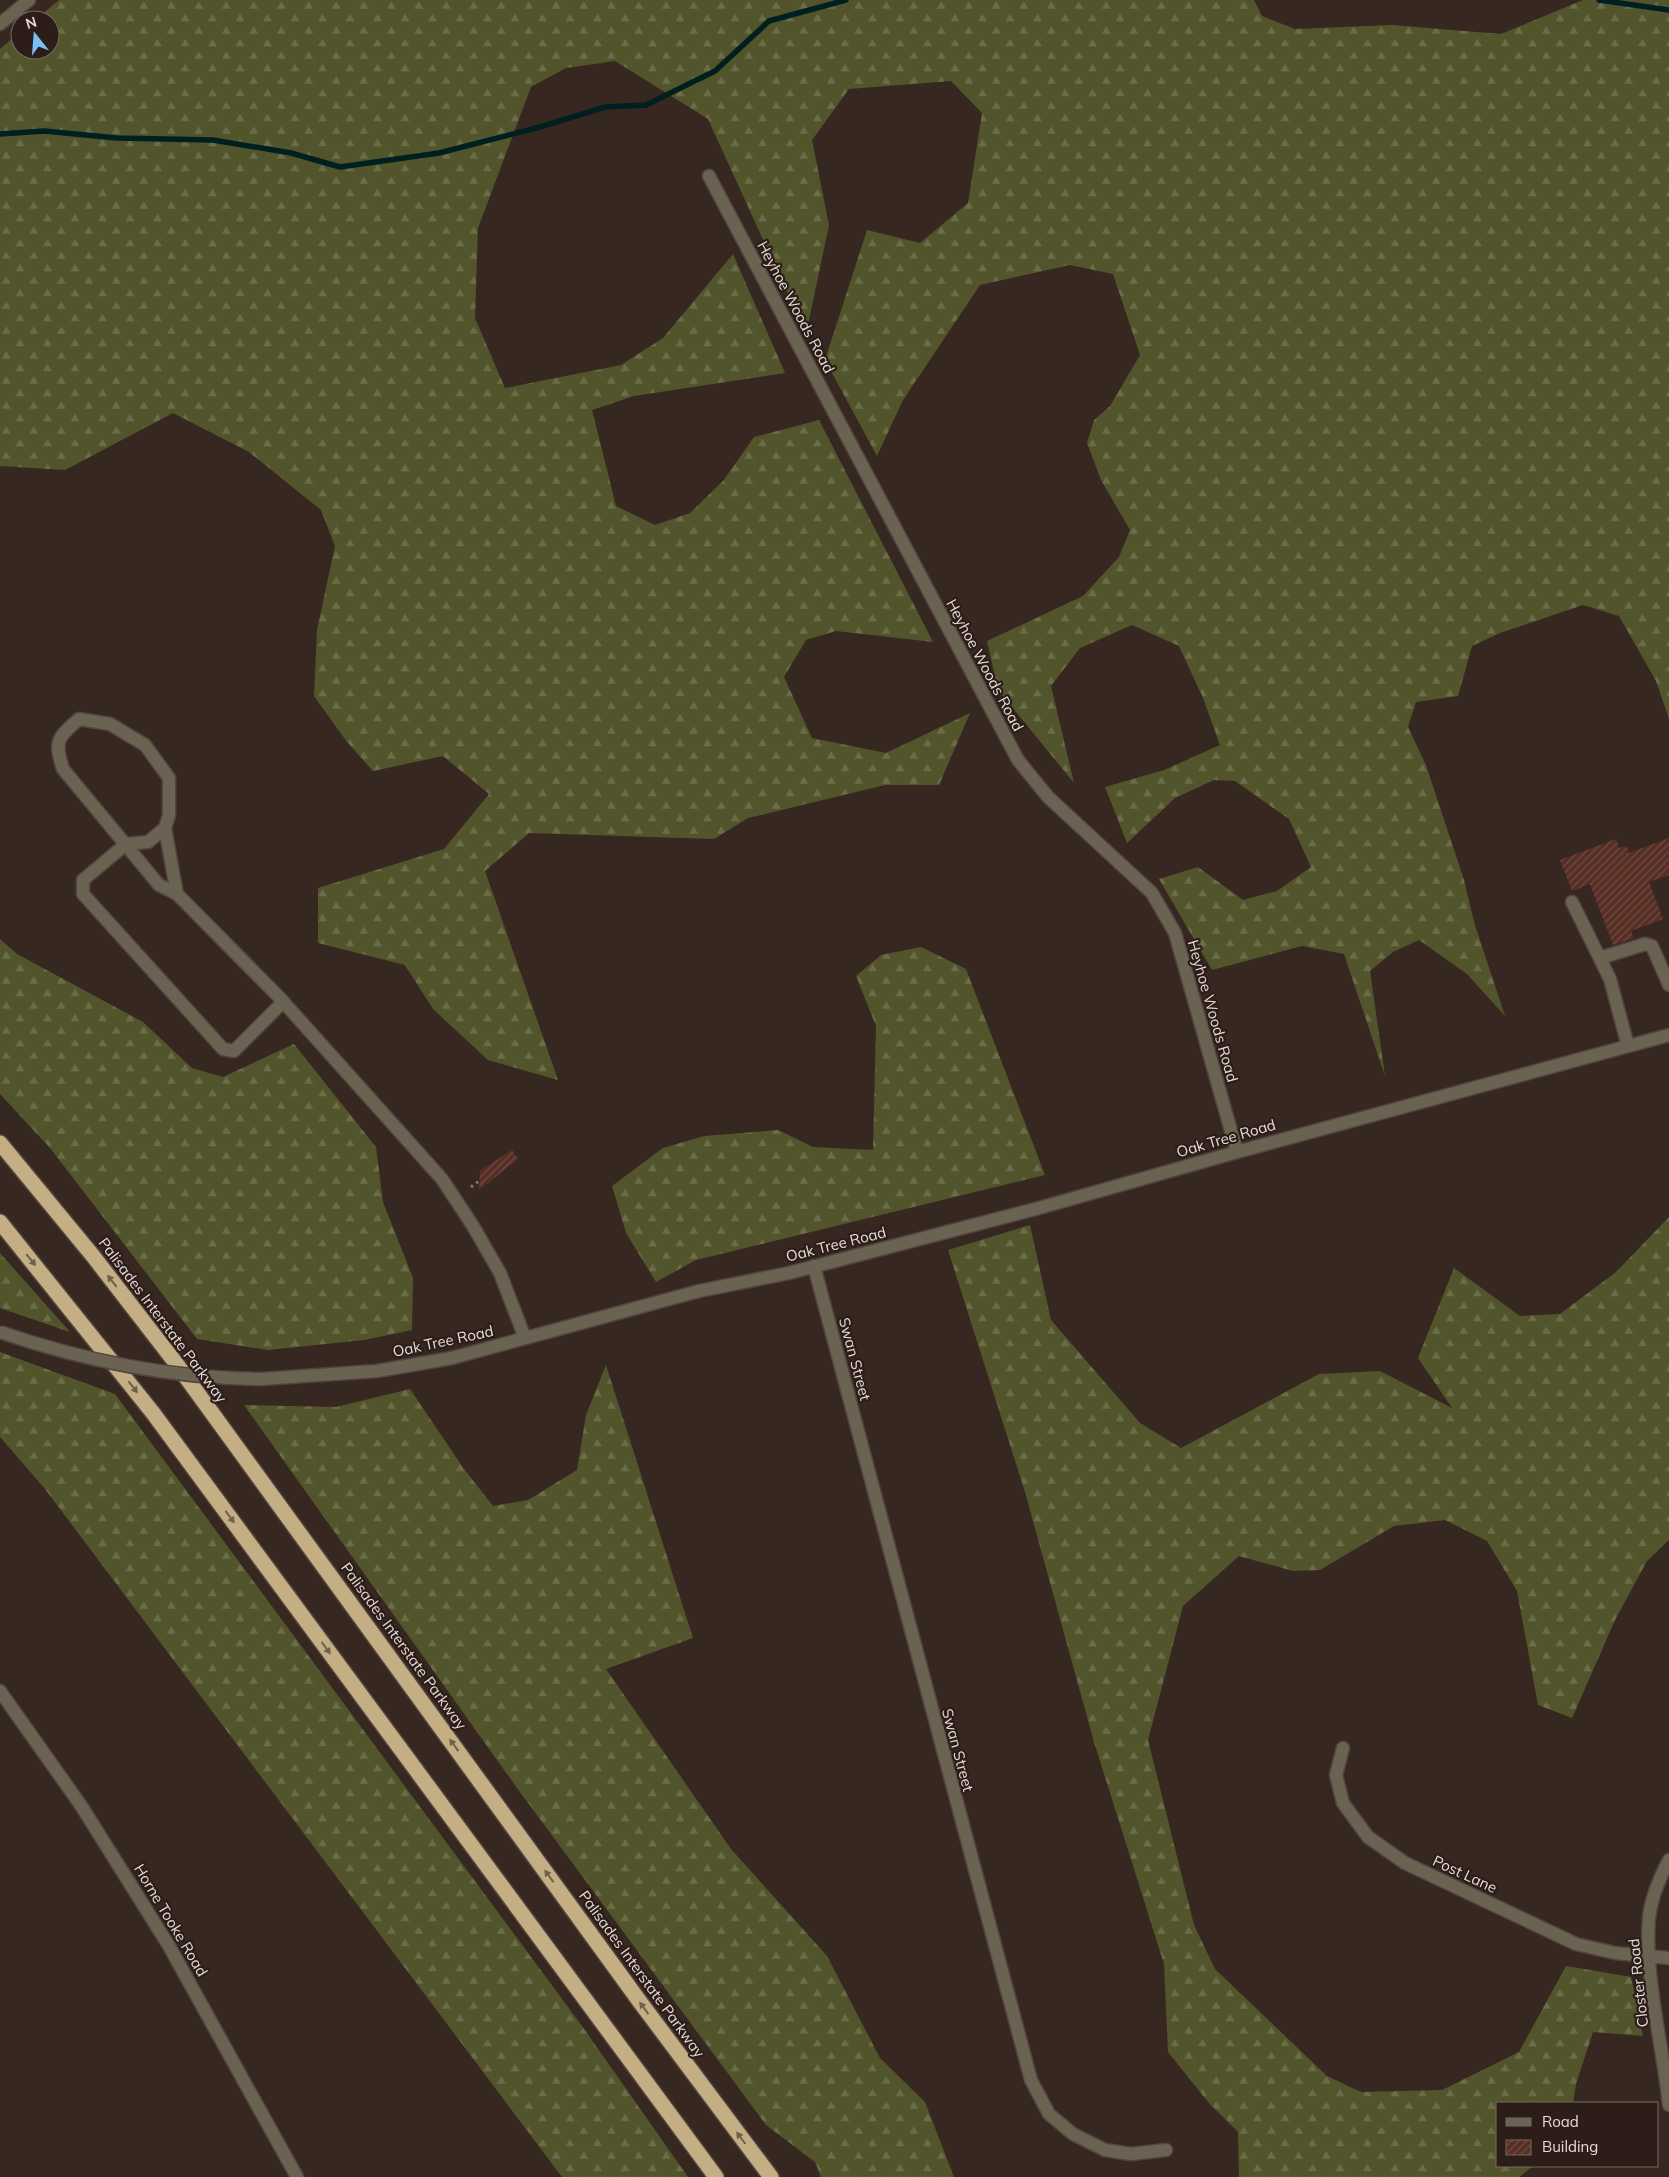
<svg xmlns="http://www.w3.org/2000/svg" width="1669" height="2177" viewBox="0 0 1669 2177" font-family="Mulish,sans-serif">
<style>
.forest{fill:url(#forest-firs)}
.lines{fill:none;stroke-linecap:round;stroke-linejoin:round}
.stream{stroke:#002020;stroke-width:5.5}
.building{fill:url(#building-hatch)}
.minor-casing{stroke:#52443e;stroke-width:15}
.highway-casing{stroke:#52443e;stroke-width:18}
.path{stroke:#847772;stroke-width:3;stroke-dasharray:2.5 4;stroke-linecap:butt}
.minor{stroke:#6b6352;stroke-width:12}
.highway{stroke:#c4af84;stroke-width:15}
.minor-bridge-casing{stroke:#52443e;stroke-width:15;stroke-linecap:butt}
.minor-bridge{stroke:#6b6352;stroke-width:12}
.oneway{fill:#705f49}
.labels{text-anchor:middle;dominant-baseline:central;stroke-width:4.5;stroke-linejoin:round;paint-order:stroke}
.street-label{font-size:15px;fill:#e6dbd7;stroke:#2c1d18}
</style>
<defs>
<pattern id="forest-firs" width="22" height="20" patternUnits="userSpaceOnUse" patternTransform="scale(1.25)"><rect width="22" height="20" fill="#52552b"/><path d="M5 1l3.5 6h-7zM16 11l3.5 6h-7z" fill="#6b6d49"/></pattern>
<pattern id="building-hatch" width="6" height="6" patternUnits="userSpaceOnUse" patternTransform="scale(1.25)"><rect width="6" height="6" fill="#572e24"/><path d="M-1 1l2-2M0 6l6-6M5 7l2-2" fill="none" stroke="#6f4c43"/></pattern>
</defs>
<rect width="100%" height="100%" fill="#362721"/>
<path class="forest" d="M59,0H1254L1262,16L1295,29L1392,25L1501,34L1583,0H1669V719L1656,681L1619,616L1583,605L1500,633L1472,646L1458,696L1416,702L1408,727L1426,765L1464,880L1474,922L1505,1016L1467,974L1419,940L1393,952L1370,971L1385,1076L1344,954L1302,946L1212,970L1159,879L1198,867L1243,900L1277,891L1311,867L1289,819L1235,781L1214,780L1175,798L1127,843L1105,787L1164,770L1220,745L1203,698L1179,646L1132,625L1080,648L1051,686L1074,783L998,690L987,641L1083,596L1119,557L1130,530L1101,480L1087,443L1094,420L1110,406L1140,355L1113,274L1070,265L980,285L903,400L877,456L825,360L867,230L920,243L968,203L982,113L951,81L849,89L812,140L829,225L806,334L708,119L615,61L566,68L531,87L478,228L475,318L505,388L621,365L663,338L733,254L785,373L634,396L592,410L616,506L655,525L690,513L723,481L754,437L819,420L933,642L836,631L806,640L784,677L812,738L886,753L970,713L939,785H885L748,818L714,839L529,833L485,871L558,1080L488,1060L433,1009L405,965L318,943V888L444,849L489,794L443,756L373,771L347,742L314,696L317,630L335,546L321,510L249,452L173,413L65,470L0,466V49L20,32V50H50V20H35Z
M0,939L17,954L143,1022L192,1068L223,1077L294,1044L376,1147L383,1202L413,1278L412,1330L364,1340L268,1350L197,1339L50,1148L0,1094Z
M921,947L966,969L1045,1175L696,1260L656,1282L626,1233L612,1186L663,1148L704,1136L778,1130L813,1147L873,1150L876,1026L856,976L881,955Z
M1669,1217V1540L1647,1561L1615,1620L1572,1718L1538,1705L1517,1591L1487,1541L1445,1520L1394,1526L1320,1570L1293,1571L1239,1556L1183,1606L1148,1740L1194,1925L1215,1969L1327,2076L1361,2092L1442,2090L1519,2052L1566,1966L1631,1977L1643,2036L1593,2032L1576,2084L1573,2103H1498V2166H1533L1519,2177H1239L1238,2132L1209,2103L1168,2052L1164,1964L1094,1742L1025,1492L948,1250L1030,1225L1051,1320L1140,1423L1181,1448L1319,1374L1380,1371L1452,1408L1418,1358L1454,1268L1520,1316L1560,1314L1616,1272Z
M0,1253L70,1332L0,1308Z
M0,1352L115,1394L582,2026L688,2177H562L45,1489L0,1437Z
M606,1365L693,1638L606,1669L731,1849L827,1956L880,2058L925,2102L954,2177H821L815,2162L766,2125L517,1788L244,1405L336,1407L410,1389L464,1469L493,1506L528,1500L577,1470L586,1415Z"/>
<g class="lines">
<path class="stream" d="M1599,0L1669,10
M0,134L44,131L117,138L213,140L291,153L340,167L439,153L540,127L605,107L646,105L715,71L769,21L846,0"/>
</g>
<path class="building" d="M1669,838V875L1649,882L1663,919L1631,931L1634,938L1613,945L1590,884L1572,891L1560,860L1616,839L1619,848L1627,846L1629,853Z
M512,1150L518,1159L479,1190L480,1171Z"/>
<g class="lines">
<defs>
<path id="minor" d="M0,24L29,0
M709,176L1018,760L1048,797L1152,893L1175,933L1237,1152
M165,828L148,842L126,844L83,880V894L223,1049L234,1051L283,1002
M177,894L165,828L169,815V778L145,745L110,724L79,719C57,738 54,741 63,769L159,885L177,894L279,997L442,1179L473,1226L500,1273L525,1338
M1572,902L1610,979L1628,1046
M1600,958L1645,944L1652,946L1669,985
M814,1266L1031,2080L1049,2114L1073,2134L1105,2150L1131,2154L1166,2150
M261,1379L377,1371L452,1358L699,1291L789,1273L1039,1208L1237,1152L1669,1035
M0,1691L82,1807L169,1946L297,2177
M1343,1748L1336,1775L1343,1803L1368,1837L1405,1863L1576,1944L1615,1953L1669,1958
M1669,1860C1660,1877 1651,1898 1649,1918C1644,1975 1663,2046 1669,2105"/>
<path id="highway" d="M0,1143L93,1256L175,1362L640,2002L771,2177
M0,1222L153,1413L716,2177"/>
</defs>
<use href="#minor" class="minor-casing"/>
<use href="#highway" class="highway-casing"/>
<path class="path" d="M471,1187L479,1181"/>
<use href="#minor" class="minor"/>
<use href="#highway" class="highway"/>
<defs>
<path id="minor-bridge" d="M0,1332C84,1361 172,1378 261,1379"/>
</defs>
<use href="#minor-bridge" class="minor-bridge-casing"/>
<use href="#minor-bridge" class="minor-bridge"/>
</g>
<defs><path id="oneway-solid" d="M-6-.8H1V-3.2L6.5 0L1 3.2V.8H-6Z" transform="scale(1.25)"/></defs>
<g class="oneway">
<use href="#oneway-solid" transform="translate(31 1260) rotate(51)"/>
<use href="#oneway-solid" transform="translate(112 1281) rotate(-128)"/>
<use href="#oneway-solid" transform="translate(133 1387) rotate(52)"/>
<use href="#oneway-solid" transform="translate(230 1517) rotate(54)"/>
<use href="#oneway-solid" transform="translate(326 1648) rotate(54)"/>
<use href="#oneway-solid" transform="translate(454 1745) rotate(-126)"/>
<use href="#oneway-solid" transform="translate(549 1876) rotate(-126)"/>
<use href="#oneway-solid" transform="translate(644 2008) rotate(-126)"/>
<use href="#oneway-solid" transform="translate(741 2138) rotate(-127)"/>
</g>
<g class="labels">
<g class="street-label">
<text transform="translate(796 307) rotate(62)">Heyhoe Woods Road</text>
<text transform="translate(985 665) rotate(62)">Heyhoe Woods Road</text>
<text transform="translate(1213 1011) rotate(74)">Heyhoe Woods Road</text>
<text transform="translate(1226 1138) rotate(-16)">Oak Tree Road</text>
<text transform="translate(836 1244) rotate(-14)">Oak Tree Road</text>
<text transform="translate(163 1320) rotate(53)">Palisades Interstate Parkway</text>
<text transform="translate(443 1341) rotate(-12)">Oak Tree Road</text>
<text transform="translate(855 1359) rotate(75)">Swan Street</text>
<text transform="translate(404 1646) rotate(54)">Palisades Interstate Parkway</text>
<text transform="translate(958 1750) rotate(75)">Swan Street</text>
<text transform="translate(1465 1874) rotate(25)">Post Lane</text>
<text transform="translate(171 1920) rotate(59)">Horne Tooke Road</text>
<text transform="translate(642 1974) rotate(54)">Palisades Interstate Parkway</text>
<text transform="translate(1638 1983) rotate(-96)">Closter Road</text>
</g>
</g>
<rect x="1496" y="2102" width="162" height="65" fill="#2c1d18" stroke="#766964"/>
<rect x="1506" y="2118" width="25" height="8" fill="#6b6352" stroke="#766964"/>
<text x="1542" y="2127" font-size="15" fill="#e6dbd7">Road</text>
<rect x="1506" y="2140" width="25" height="15" fill="url(#building-hatch)" stroke="#766964"/>
<text x="1542" y="2152" font-size="15" fill="#e6dbd7">Building</text>
<g transform="translate(35 35) rotate(343)"><circle r="24" fill="#2c1d18" stroke="#766964"/>
<path d="M0-4L9 19L0 12L-9 19Z" fill="#7abff8"/>
<text y="-8" font-size="14" font-weight="bold" text-anchor="middle" fill="#e6dbd7">N</text>
</g>
</svg>
